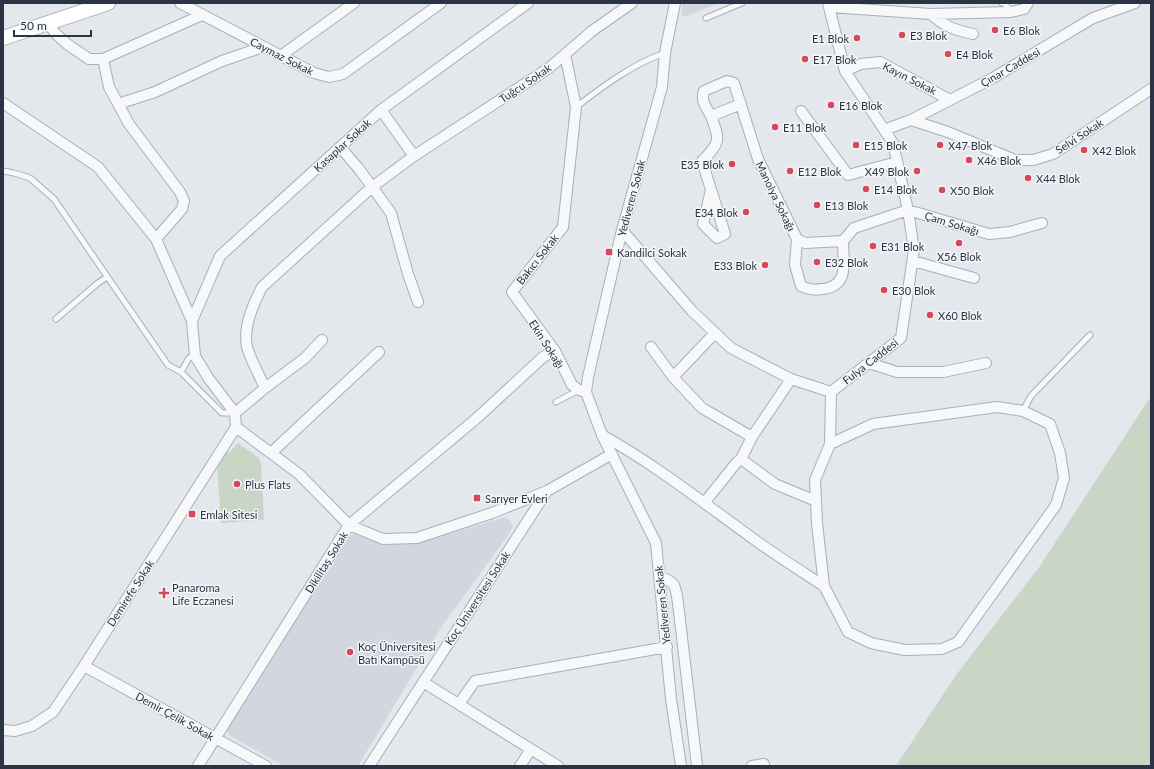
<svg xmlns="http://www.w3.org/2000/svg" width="1154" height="769" viewBox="0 0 1154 769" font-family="Lato,sans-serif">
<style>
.built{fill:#d2d6de}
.green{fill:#c9d6c5}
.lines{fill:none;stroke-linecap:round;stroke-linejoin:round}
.lane-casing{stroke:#a9aeb7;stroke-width:7}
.street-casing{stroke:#a9aeb7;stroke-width:12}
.secondary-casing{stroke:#a9aeb7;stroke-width:16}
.lane{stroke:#f7f8fa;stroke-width:5}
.street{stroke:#f7f8fa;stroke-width:10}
.secondary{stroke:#fff;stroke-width:14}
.poi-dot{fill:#d1495b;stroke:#f4f6f9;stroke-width:1.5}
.labels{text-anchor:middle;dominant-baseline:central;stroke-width:3;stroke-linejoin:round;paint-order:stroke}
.poi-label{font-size:11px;fill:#2b3445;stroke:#f4f6f9;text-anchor:start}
.street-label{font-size:11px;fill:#2b3445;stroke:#f4f6f9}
</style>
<rect width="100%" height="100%" fill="#e4e7ec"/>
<path class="built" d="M682,3H719L685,17L682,15Z
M505,517L509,520L513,526L508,535L440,629L358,766H284L229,735L227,729L345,538L354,534L380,544L401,545L456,532Z"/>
<path class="green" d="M1149,399H1151V766H896L956,675L1040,566Z
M238,443L259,458L261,464L264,520L221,523L217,464L226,451L229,453Z"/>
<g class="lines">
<defs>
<path id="lane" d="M1002,3H1004L1011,11
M706,18L742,3
M576,107C602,87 634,63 665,53
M3,171L14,173L30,178L54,199L168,365L181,372L222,413H234
M56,319L98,283L107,277
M181,372L189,358L195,356
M556,402L579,390
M1023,411L1031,396L1090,335"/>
<path id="street" d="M180,3L314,73L329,77L343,74L441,3
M675,3L665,53L662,87L622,230L588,377L586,392L602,435L656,543L671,699L681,766
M830,7L931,14L1011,12L1024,9L1028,3
M931,14C945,27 955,30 973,34
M48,23L55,33L67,44L89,59H103L202,15
M565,54L576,107L563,227L512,292L555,351L572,385L579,390L586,392
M282,55L354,3
M103,59L109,87L129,124L180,192L184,201L182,209L156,239
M845,71L861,64L880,62L950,100
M3,103L98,167L156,239L192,321L195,356L209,379L235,413
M118,104L155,92L222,61L263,47
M381,110L414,156
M801,111L848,175L897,162
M711,116C707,108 700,101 704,91L727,81L734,83L758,159L797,239L805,243L843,241L854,228L908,210L989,234L1010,232L1042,223
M911,120L948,132L1015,160H1033L1053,154L1151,89
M884,130L911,120L993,78L1093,18L1135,3
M340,147L359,169L391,213L408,274L418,302
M711,190L703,224L717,238L725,234L702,161C721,142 720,140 711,116L741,104
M622,230L692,311L731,348L791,379L831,392L901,338L914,250L908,210L893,143L845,71L828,3
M797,239L795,265L801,286C809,290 814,290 823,289C850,286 843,261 843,241
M913,261L974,278
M192,321L220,256L381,110L528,3
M322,340L305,358L265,388L235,413L236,427L299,474L349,525L383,539L417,538L492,513L547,491L612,454
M651,347L673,377L702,408L752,437L741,459
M869,363L897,372H943L986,363
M673,377L715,333
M265,388C260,377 250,358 247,347C243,327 253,305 262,287L372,187L414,156L549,68L592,31L632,3
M602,435C656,465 705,504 755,540C777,556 801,571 824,586L817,523L815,480L830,444L831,392
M752,437L791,379
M271,453L379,352
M705,502L737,462L741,459L775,484L816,501
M659,576C677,583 675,585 678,603L697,766
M824,586L848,632L871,643L905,650L942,649L958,642L1056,505L1064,478L1060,453L1050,424L1023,411L997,407L873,424L830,444
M84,666L266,766
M423,682L558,766
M459,704L475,681L667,647
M3,730L15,731L32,726L53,712L84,666L236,427
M198,766L349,525L477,418L543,357L555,351
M369,766L547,491
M520,766L531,749
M752,766L764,764"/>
<path id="secondary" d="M3,38L108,3"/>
</defs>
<use href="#lane" class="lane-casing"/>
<use href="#street" class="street-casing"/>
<use href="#secondary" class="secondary-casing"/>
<use href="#lane" class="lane"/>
<use href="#street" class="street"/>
<use href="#secondary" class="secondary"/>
</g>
<g class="poi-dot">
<circle cx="995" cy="30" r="4"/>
<circle cx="902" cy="35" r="4"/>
<circle cx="857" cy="38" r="4"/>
<circle cx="948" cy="54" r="4"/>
<circle cx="805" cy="59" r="4"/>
<circle cx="831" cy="105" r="4"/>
<circle cx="775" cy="127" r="4"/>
<circle cx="856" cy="145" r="4"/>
<circle cx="940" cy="145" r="4"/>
<circle cx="1084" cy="150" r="4"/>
<circle cx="969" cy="160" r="4"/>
<circle cx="732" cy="164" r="4"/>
<circle cx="790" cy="171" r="4"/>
<circle cx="917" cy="171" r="4"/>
<circle cx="1028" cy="178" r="4"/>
<circle cx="866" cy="189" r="4"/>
<circle cx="942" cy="190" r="4"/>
<circle cx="817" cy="205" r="4"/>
<circle cx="746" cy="212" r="4"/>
<circle cx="959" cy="243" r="4"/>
<circle cx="873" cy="246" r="4"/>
<rect x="605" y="248" width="8" height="8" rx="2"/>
<circle cx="817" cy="262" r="4"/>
<circle cx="765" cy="265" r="4"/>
<circle cx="884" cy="290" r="4"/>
<circle cx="930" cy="315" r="4"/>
<circle cx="237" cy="484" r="4"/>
<rect x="473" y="494" width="8" height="8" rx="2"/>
<rect x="188" y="510" width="8" height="8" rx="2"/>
<path d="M162 587h4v4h4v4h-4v4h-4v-4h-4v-4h4z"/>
<circle cx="350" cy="652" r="4"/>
</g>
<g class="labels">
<g class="poi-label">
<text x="1003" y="30">E6 Blok</text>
<text x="910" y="35">E3 Blok</text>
<text x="849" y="38" text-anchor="end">E1 Blok</text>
<text x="956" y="54">E4 Blok</text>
<text x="813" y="59">E17 Blok</text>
<text x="839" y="105">E16 Blok</text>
<text x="783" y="127">E11 Blok</text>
<text x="864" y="145">E15 Blok</text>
<text x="948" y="145">X47 Blok</text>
<text x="1092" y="150">X42 Blok</text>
<text x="977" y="160">X46 Blok</text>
<text x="724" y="164" text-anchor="end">E35 Blok</text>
<text x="798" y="171">E12 Blok</text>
<text x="909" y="171" text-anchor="end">X49 Blok</text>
<text x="1036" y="178">X44 Blok</text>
<text x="874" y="189">E14 Blok</text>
<text x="950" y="190">X50 Blok</text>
<text x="825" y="205">E13 Blok</text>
<text x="738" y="212" text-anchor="end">E34 Blok</text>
<text x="881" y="246">E31 Blok</text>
<text x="617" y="252">Kandilci Sokak</text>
<text x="959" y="256" text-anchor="middle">X56 Blok</text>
<text x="825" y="262">E32 Blok</text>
<text x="757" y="265" text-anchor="end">E33 Blok</text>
<text x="892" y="290">E30 Blok</text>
<text x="938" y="315">X60 Blok</text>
<text x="245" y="484">Plus Flats</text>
<text x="485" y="498">Sarıyer Evleri</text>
<text x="200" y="514">Emlak Sitesi</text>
<text x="172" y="587">Panaroma<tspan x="172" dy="13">Life Eczanesi</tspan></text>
<text x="358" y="646">Koç Üniversitesi<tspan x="358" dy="13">Batı Kampüsü</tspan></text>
</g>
<g class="street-label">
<text transform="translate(282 56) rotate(27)">Caymaz Sokak</text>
<text transform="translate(1010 67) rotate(-30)">Çınar Caddesi</text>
<text transform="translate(910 78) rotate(27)">Kayın Sokak</text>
<text transform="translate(525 83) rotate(-34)">Tuğcu Sokak</text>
<text transform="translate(1079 136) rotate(-33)">Selvi Sokak</text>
<text transform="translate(342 145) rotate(-42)">Kasaplar Sokak</text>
<text transform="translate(776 196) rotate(64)">Manolya Sokağı</text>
<text transform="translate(631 198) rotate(-75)">Yediveren Sokak</text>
<text transform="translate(952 223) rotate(17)">Çam Sokağı</text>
<text transform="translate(537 259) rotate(-52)">Bakıcı Sokak</text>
<text transform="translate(547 344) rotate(57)">Ekin Sokağı</text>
<text transform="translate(870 361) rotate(-38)">Fulya Caddesi</text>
<text transform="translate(326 562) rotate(-58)">Dikilitaş Sokak</text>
<text transform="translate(130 593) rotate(-57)">Demirefe Sokak</text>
<text transform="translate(477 598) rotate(-57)">Koç Üniversitesi Sokak</text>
<text transform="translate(662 605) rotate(-96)">Yediveren Sokak</text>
<text transform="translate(175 716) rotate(29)">Demir Çelik Sokak</text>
</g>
</g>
<rect width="1154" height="769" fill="none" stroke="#2b3445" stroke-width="8"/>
<path d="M14 30v6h77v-6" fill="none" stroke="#2b3445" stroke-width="2"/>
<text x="20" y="30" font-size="12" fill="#2b3445" stroke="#f4f6f9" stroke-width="3" paint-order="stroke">50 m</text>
</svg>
